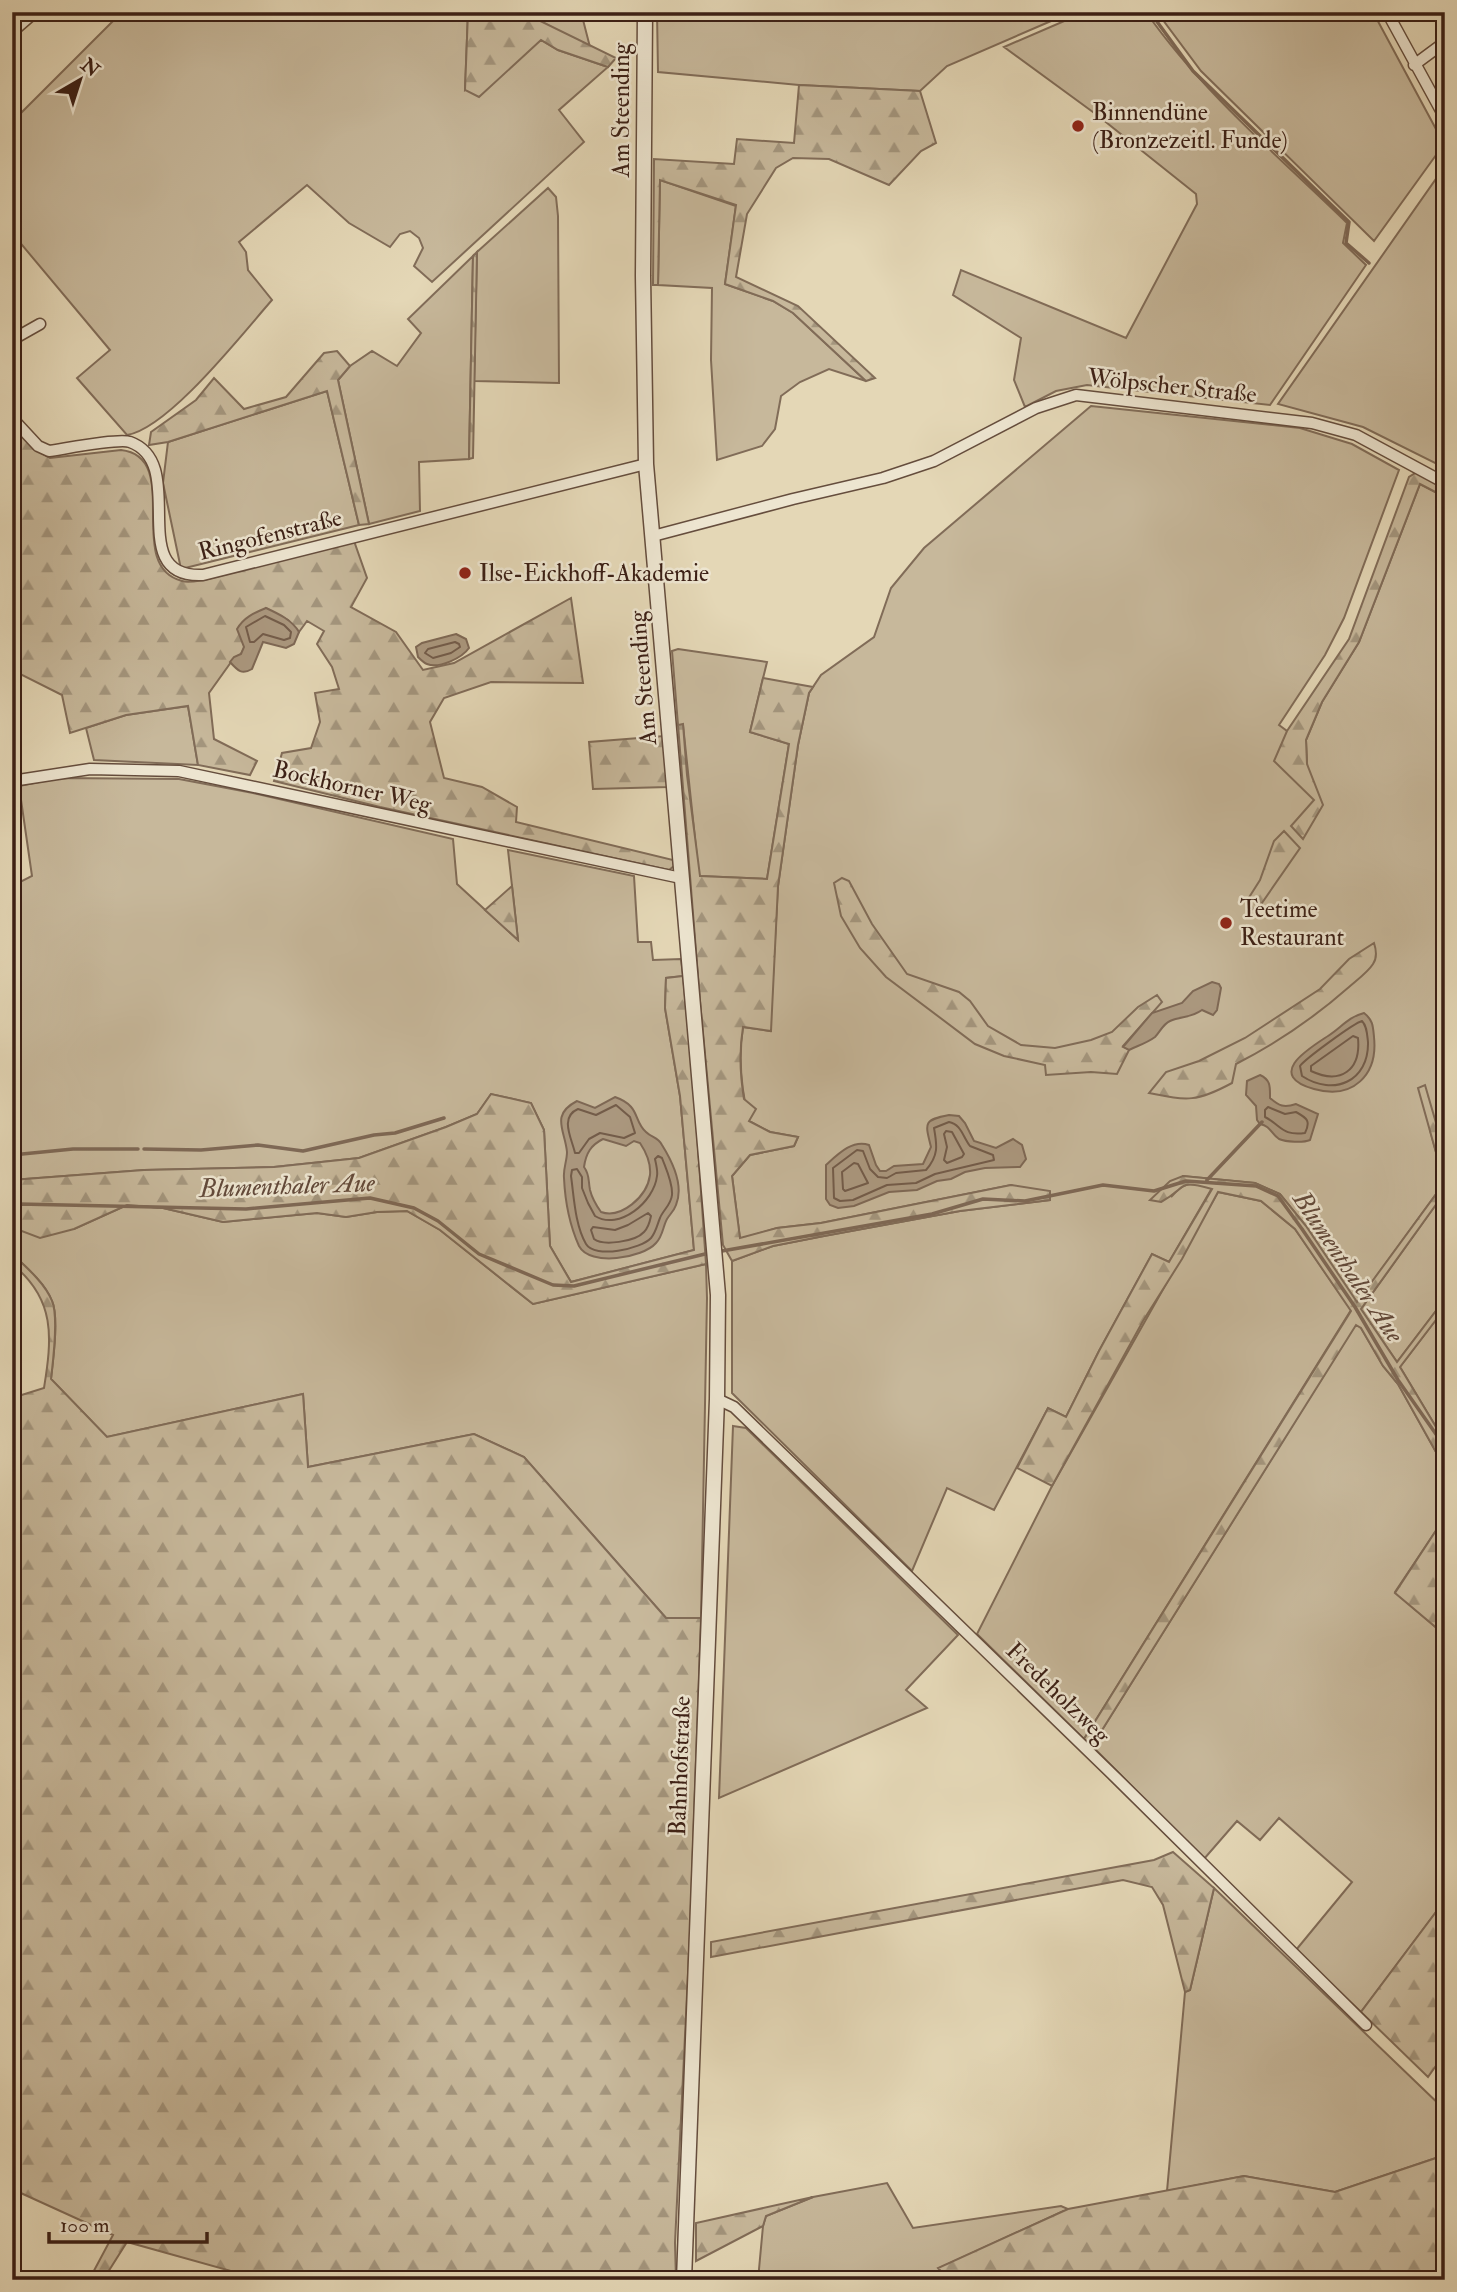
<svg xmlns="http://www.w3.org/2000/svg" width="1457" height="2292" viewBox="0 0 1457 2292" font-family="'IM FELL Double Pica',serif">
<style>
.grass{fill:#c7b89b;stroke:#816c58;stroke-width:2}
.forest{fill:url(#forest-firs);stroke:#816c58;stroke-width:2}
.water{fill:#ab987f;stroke:#7e6855;stroke-width:2;fill-rule:evenodd}
.lines{fill:none;stroke-linecap:round;stroke-linejoin:round}
.shore{stroke:#735c4a;stroke-width:2}
.stream{stroke:#7e6855;stroke-width:3.5}
.minor-casing{stroke:#654d3d;stroke-width:13}
.tertiary-casing{stroke:#654d3d;stroke-width:17}
.minor{stroke:#ede5d0;stroke-width:10}
.tertiary{stroke:#ede5d0;stroke-width:14}
.poi-dot{fill:#8f2418;stroke:#ede5d0;stroke-width:2.5}
.labels{text-anchor:middle;dominant-baseline:central;stroke-width:5;stroke-linejoin:round;paint-order:stroke}
.street-label{font-size:24px;fill:#3b1f15;stroke:#ede5d0}
.poi-label{font-size:24px;fill:#3b1f15;stroke:#ede5d0;text-anchor:start}
.water-label{font-size:26px;font-style:italic;fill:#62493a;stroke:#ede5d0}
</style>
<defs>
<pattern id="forest-firs" width="22" height="20" patternUnits="userSpaceOnUse" patternTransform="scale(1.75)"><rect width="22" height="20" fill="#c7b89b"/><path d="M5 1l3.5 6h-7zM16 11l3.5 6h-7z" fill="#a3957d"/></pattern>
</defs>
<rect width="100%" height="100%" fill="#e4d7b6"/>
<filter id="stains"><feTurbulence type="fractalNoise" baseFrequency=".00286" numOctaves="4"/><feColorMatrix values="0 0 0 0 .2 0 0 0 0 .09 0 0 0 0 .02 0 0 0 .5 -.17"/></filter>
<radialGradient id="worn" r=".72"><stop offset=".6" stop-color="#630" stop-opacity="0"/><stop offset="1" stop-color="#630" stop-opacity=".3"/></radialGradient>
<path class="grass" d="M122,12H468L465,90L541,40L558,50L608,67L559,110L584,142L432,282L414,266L423,248L419,238L410,231L400,234L390,247L349,223L307,185L239,242L246,252L248,270L272,300C242,334 169,428 127,435L77,378L110,350L12,233V122Z
M522,12H581L590,47Z
M657,12H1072L947,66L920,91L799,85L658,72Z
M1085,12H1146C1202,92 1277,155 1347,223L1343,243L1366,265L1270,405L1087,385L1056,391L1025,407L1014,380L1021,338L953,295L961,270L1126,338L1197,204L1196,194L1097,115L1004,47Z
M1157,12H1373L1444,144L1374,241L1201,71Z
M1445,166V468L1363,427L1278,404Z
M660,180L736,206L725,284L773,301L793,313L866,381L829,369L800,382L781,396L775,429L762,446L717,460L711,360L712,288L658,285Z
M548,188L556,197L558,216L559,383L474,381L477,252Z
M473,256L469,459L419,462L420,511L369,524L338,380L350,366L372,351L397,366L421,333L408,319Z
M327,391L359,525L181,569L163,483L168,442Z
M1091,406L1300,428L1352,444L1399,470L1344,618L1325,655L1279,725L1287,731L1307,762L1306,740L1322,702L1359,642L1420,484L1445,497V1154L1436,1127L1430,1130L1442,1174L1439,1190L1357,1303L1306,1226L1280,1194L1255,1183L1183,1176L1171,1197C1187,1179 1191,1184 1212,1188L1169,1262L1152,1254L1099,1351L1066,1417L1048,1408L994,1510L947,1488L912,1571L732,1393V1261L773,1246L824,1236L960,1211L1050,1200L1011,1185L821,1223L777,1228L740,1239L732,1176L750,1155L794,1146L798,1137L770,1132L749,1121C741,1089 738,1059 743,1027L770,1031L778,886L798,745L809,693L821,675L874,637L891,588L924,548Z
M678,649L767,662L750,732L789,744L767,879L699,876L683,725H678L672,651Z
M188,706L198,765L94,760L86,728L126,715Z
M59,778L179,779L253,793L453,839L457,884L518,940L508,850L634,876L638,942H651L653,960L681,959L683,976L666,978L665,1008L680,1096L694,1250L571,1282L550,1246L544,1130L531,1103L491,1094L477,1114L446,1127L359,1158L274,1167L144,1170L12,1180V886L32,876L19,786Z
M1218,1192L1261,1201L1295,1229L1351,1310L1084,1739L977,1634L1052,1486Z
M1445,1192V1299L1397,1362L1361,1309Z
M127,1205L163,1208L223,1222L317,1213L346,1217L377,1212L407,1211L440,1230L533,1304L706,1264L707,1298L701,1618H666L524,1457L474,1434L308,1467L303,1394L107,1437L51,1379C53,1361 59,1317 52,1301C45,1283 26,1267 12,1254V1229H74Z
M1445,1308V1442L1400,1367Z
M1356,1324L1361,1328L1383,1366L1398,1384L1436,1452L1439,1526L1395,1592L1445,1635V1900L1361,2012L1296,1950L1352,1882L1279,1818L1260,1840L1237,1821L1204,1859L1092,1746Z
M733,1426L746,1428L958,1635L906,1690L927,1708L719,1798Z
M1214,1888L1445,2110V2155L1335,2192L1244,2176L1167,2191L1185,1992L1190,1990Z
M887,2183L913,2228L1061,2206L1068,2209L939,2268L949,2280H758L763,2226L766,2216L813,2197Z"/>
<path class="forest" d="M468,12H522L616,58L608,67L558,50L541,40L479,97L465,90Z
M799,85L920,91L936,143L921,151L889,185L829,159L793,158L776,168L747,214L736,277L798,306L875,378L866,381L793,313L773,301L725,284L736,205L660,180L658,285H653L654,159L734,164L737,139L794,143Z
M477,252L473,458L469,459L473,256Z
M337,351L350,366L338,380L369,524L359,525L327,391L168,442L149,445L151,432L196,400L214,378L244,409L286,397L324,353Z
M12,425L36,450L50,458L121,450C184,457 123,566 182,581C188,583 197,581 204,580L354,541L367,578L351,607L396,632L423,670L454,663L571,598L583,683L491,682L444,698L430,722L444,778L482,787L517,807L516,822L673,860L674,866L669,870L380,807L274,781L282,753L311,748L320,722L315,693L339,689L332,667L317,644L324,631L307,621L299,632L288,620L266,608L241,654L234,658L209,693L214,739L257,761L250,775L198,765L188,706L126,715L70,733L62,695L12,670Z
M1417,472L1445,488V497L1420,484L1359,642L1322,702L1306,740L1307,764L1323,805L1303,839L1291,826L1314,800L1274,761L1287,731L1349,639L1409,477Z
M763,678L813,687L809,693L798,745L778,886L771,1031L743,1027C739,1051 740,1075 744,1099L756,1109L749,1121L770,1132L798,1137L794,1146L750,1155L732,1176L740,1238L777,1228L821,1223L1011,1185L1050,1191V1200L960,1211L824,1236L773,1246L732,1261L723,1245L700,1001L678,725L683,724L687,775L700,876L767,879L789,744L750,732Z
M664,736L668,787L593,789L589,742Z
M1284,831L1300,848L1255,913L1248,899L1260,880L1274,841Z
M842,878L849,881L872,924L907,974L959,992L970,1001L988,1026L1021,1045L1055,1048L1091,1040L1112,1032L1138,1007L1157,995L1162,1002L1123,1046L1129,1050L1117,1074L1091,1072L1046,1075L1045,1065L1004,1056L975,1044L886,977L860,948L841,916L834,883Z
M512,886L518,940L485,910Z
M1374,943C1376,949 1377,958 1373,964C1368,972 1357,980 1349,987C1315,1017 1277,1043 1236,1064L1232,1083C1197,1102 1188,1101 1149,1093L1166,1072L1199,1061L1245,1038L1320,989L1349,959Z
M683,976L694,1090L706,1264L533,1304L440,1230L407,1211L377,1212L346,1217L317,1213L223,1222L163,1208L127,1205L74,1229L40,1238L14,1228L12,1229V1180L144,1170L274,1167L359,1158L446,1127L477,1114L491,1094L531,1103L544,1130L550,1246L571,1282L694,1250L680,1096L665,1008L666,978Z
M1425,1085L1445,1154V1192L1361,1309L1397,1362L1445,1299V1308L1400,1367L1445,1442V1635L1395,1593L1439,1526L1436,1452L1398,1384L1383,1366L1361,1328L1356,1325L1092,1746L1084,1739L1351,1311L1295,1229L1261,1201L1218,1192L1182,1259L1143,1321L1052,1486L1017,1468L1048,1408L1066,1417L1099,1351L1152,1254L1169,1262L1212,1189C1175,1179 1189,1187 1161,1202L1150,1200L1170,1181L1183,1176L1255,1183L1280,1194L1306,1226L1357,1302L1439,1190L1442,1174L1418,1088Z
M12,1254C26,1267 45,1283 52,1301C59,1317 53,1361 51,1379L107,1437L303,1394L308,1467L474,1434L524,1457L666,1618H701L690,1932L675,2243L676,2280H263L127,2242L103,2280H89L113,2235L12,2189V1398L44,1388C52,1338 56,1299 12,1264Z
M1173,1852L1214,1888L1190,1990L1185,1992L1163,1905L1152,1887L1123,1880L711,1957V1942L1154,1860Z
M1445,1900V2053L1428,2077L1361,2012Z
M1445,2155V2280H949L938,2268L1068,2209L1244,2176L1335,2192Z
M813,2197L766,2216L763,2226L696,2261V2223Z"/>
<path class="water" d="M266,608C279,614 292,620 299,632L294,644L286,648L263,642L252,669C242,675 238,671 230,662L234,657L241,654L244,647L237,629C244,617 254,613 266,608Z
M456,634L466,639L469,648C462,658 439,669 427,664C424,663 421,660 418,657L416,647L422,643Z
M1212,982L1219,984L1221,988L1217,1010L1213,1015L1202,1010C1191,1018 1181,1016 1170,1021C1163,1024 1160,1032 1155,1037C1147,1043 1137,1046 1129,1050L1123,1047L1152,1013L1182,1003L1193,991Z
M1364,1013C1373,1020 1373,1026 1374,1037C1378,1075 1353,1100 1314,1089C1265,1075 1308,1049 1328,1036C1341,1028 1348,1017 1364,1013Z
M1260,1075C1271,1080 1270,1087 1270,1098C1279,1106 1284,1108 1296,1104L1318,1114L1310,1140C1303,1143 1286,1142 1279,1139C1271,1134 1271,1126 1260,1124L1257,1120L1256,1106L1246,1095L1247,1081Z
M615,1097C641,1106 633,1121 646,1132C652,1138 658,1137 662,1145C672,1161 684,1186 676,1205C674,1211 670,1214 667,1219C663,1226 663,1236 656,1243C643,1258 590,1267 579,1246C570,1226 565,1200 564,1178C563,1169 567,1161 567,1152C565,1130 550,1115 577,1101L595,1108ZM603,1139L626,1146L634,1141L640,1143C646,1152 651,1164 650,1175C647,1197 621,1219 601,1212C596,1205 592,1198 590,1190C588,1180 590,1175 584,1167C586,1153 591,1145 603,1139Z
M949,1115L959,1116L965,1123L974,1141L996,1148L1013,1139L1022,1145L1026,1159L1020,1167L985,1168L965,1172L951,1179L937,1181L917,1190L889,1192L854,1206L838,1208L830,1205L826,1199V1165C838,1154 853,1139 869,1145L876,1165L880,1171H886L894,1166L923,1164L931,1147C925,1123 923,1120 949,1115Z"/>
<g class="lines">
<path class="shore" d="M265,616L284,625L291,632L290,638L284,640L263,634L254,642H250L246,627Z
M455,642L459,644L460,647L451,653L433,658L425,653L428,649Z
M1362,1021C1367,1026 1367,1034 1368,1042C1369,1081 1334,1097 1302,1076L1300,1066C1305,1059 1354,1023 1362,1021Z
M1353,1036L1358,1038C1361,1070 1341,1085 1311,1071V1066Z
M616,1105L630,1117L635,1133L624,1138L600,1133L589,1139L579,1153H575C572,1139 559,1117 578,1109L596,1115Z
M1268,1107L1285,1114L1296,1112C1307,1118 1311,1121 1305,1133C1282,1136 1282,1126 1265,1117V1110Z
M949,1122C961,1124 963,1137 970,1146L993,1155L994,1160L935,1174L916,1183L887,1185L853,1200L840,1201L834,1198L833,1168L857,1150L863,1151L870,1169L878,1177L887,1178L896,1173L926,1170C939,1155 937,1145 934,1128Z
M946,1131L952,1132L964,1154L962,1157L947,1163L944,1160L947,1147L944,1134Z
M658,1156L662,1158C666,1169 673,1183 672,1195C671,1205 663,1210 660,1218C657,1225 656,1232 651,1238C641,1249 595,1259 586,1244C575,1225 574,1197 571,1176L572,1170L577,1169L582,1177V1188L588,1203L595,1216C619,1231 654,1202 657,1176C658,1171 656,1164 655,1159Z
M854,1163L858,1164L868,1183L845,1191L843,1189L842,1172Z
M648,1213L651,1216C650,1221 648,1228 644,1232C635,1242 603,1246 594,1239L591,1230L593,1227L615,1230L628,1225Z"/>
<path class="stream" d="M1150,12L1193,71L1349,222L1346,243L1369,263
M144,1149L201,1150L258,1145L303,1151L374,1135L395,1133L444,1118
M12,1155L73,1149H138
M1207,1180L1262,1122
M12,1206L19,1204L246,1209L370,1198L414,1208L438,1221L479,1254L553,1285L574,1286L705,1254
M722,1251L932,1214L983,1199L1025,1201L1103,1185L1154,1191L1186,1181L1256,1186L1278,1196L1302,1229L1355,1307L1398,1380L1445,1447
M1445,1493V1503"/>
<defs>
<path id="minor" d="M1387,12L1445,118
M12,32L35,12
M1414,65L1445,42
M12,334L17,337L40,324
M12,418L38,446L49,451C64,449 119,438 130,442C191,464 122,579 203,575L646,464
M653,536L793,499L883,478L934,461L1036,408L1076,395L1312,423L1356,435L1445,483
M12,781L90,769L179,771L681,878
M717,1399L734,1407L1114,1776L1366,2025"/>
<path id="tertiary" d="M645,12L643,276L646,464L718,1295L717,1399L684,2280"/>
</defs>
<use href="#minor" class="minor-casing"/>
<use href="#tertiary" class="tertiary-casing"/>
<use href="#minor" class="minor"/>
<use href="#tertiary" class="tertiary"/>
</g>
<g class="poi-dot">
<circle cx="1078" cy="126" r="7"/>
<circle cx="465" cy="573" r="7"/>
<circle cx="1226" cy="923" r="7"/>
</g>
<g class="labels">
<g class="street-label">
<text transform="translate(621 110) rotate(-90)">Am Steending</text>
<text transform="translate(1172 386) rotate(6)">Wölpscher Straße</text>
<text transform="translate(270 535) rotate(-14)">Ringofenstraße</text>
<text transform="translate(643 678) rotate(-95)">Am Steending</text>
<text transform="translate(352 787) rotate(13)">Bockhorner Weg</text>
<text transform="translate(1058 1693) rotate(44)">Fredeholzweg</text>
<text transform="translate(680 1766) rotate(-88)">Bahnhofstraße</text>
</g>
<g class="poi-label">
<text x="1092" y="112">Binnendüne<tspan x="1092" dy="28">(Bronzezeitl. Funde)</tspan></text>
<text x="479" y="573">Ilse-Eickhoff-Akademie</text>
<text x="1240" y="909">Teetime<tspan x="1240" dy="28">Restaurant</tspan></text>
</g>
<g class="water-label">
<text transform="translate(287 1186) rotate(-2)">Blumenthaler Aue</text>
<text transform="translate(1348 1267) rotate(56)">Blumenthaler Aue</text>
</g>
</g>
<rect width="1457" height="2292" fill="none" stroke="#e4d7b6" stroke-width="42"/>
<rect x="14" y="14" width="1429" height="2264" fill="none" stroke="#3b1f15" stroke-width="3.5"/>
<rect x="21" y="21" width="1415" height="2250" fill="none" stroke="#3b1f15" stroke-width="2"/>
<g transform="translate(80 80) rotate(39)" stroke="#ede5d0" stroke-width="5" paint-order="stroke">
<path d="M0-5L12 26L0 18L-12 26Z" fill="#3b1f15"/>
<text y="-10" font-size="19" font-weight="bold" text-anchor="middle" fill="#3b1f15">N</text>
</g>
<path d="M49 2232v10h158v-10" fill="none" stroke="#3b1f15" stroke-width="3.5"/>
<text x="60" y="2232" font-size="21" fill="#3b1f15" stroke="#ede5d0" stroke-width="5" paint-order="stroke">100 m</text>
<rect width="100%" height="100%" filter="url(#stains)"/>
<rect width="100%" height="100%" fill="url(#worn)"/>
</svg>
